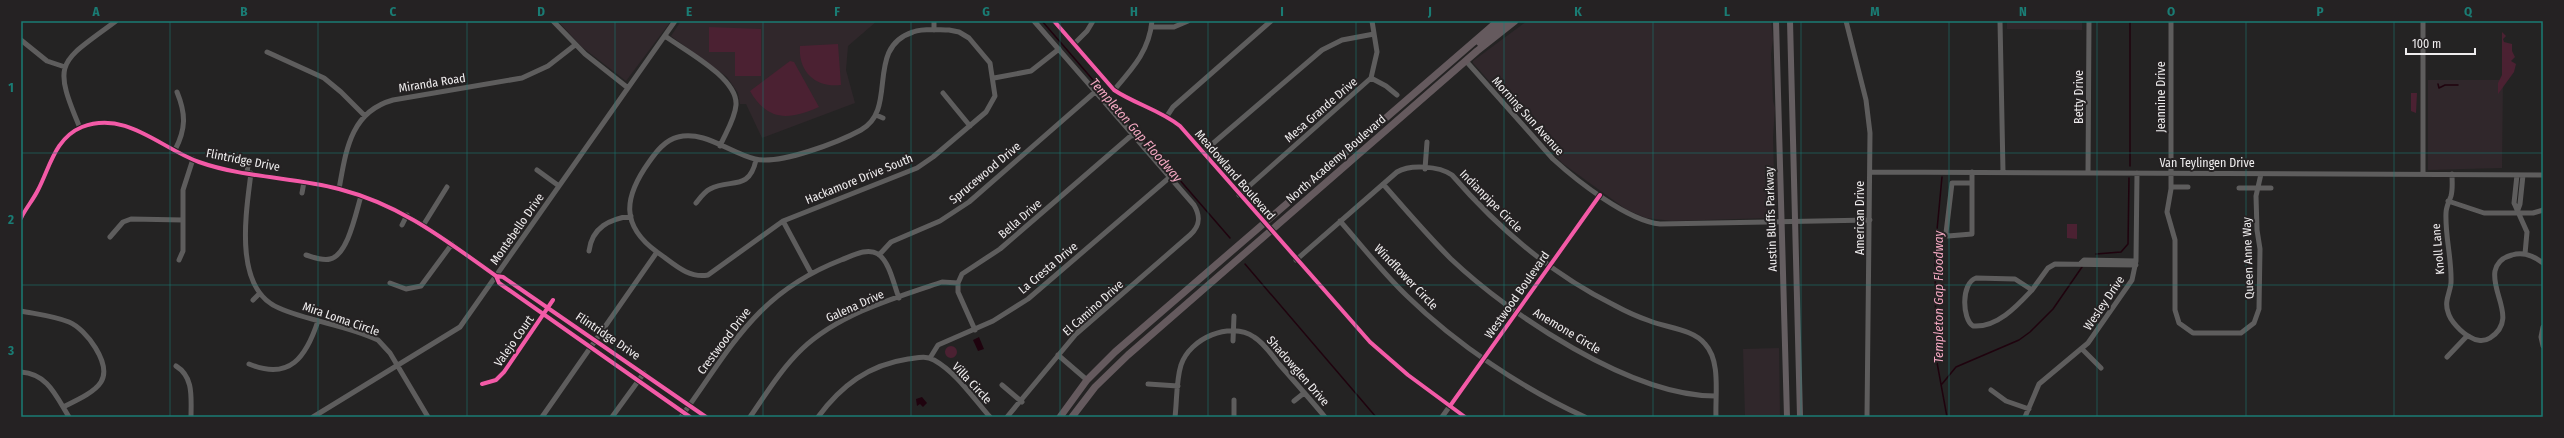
<svg xmlns="http://www.w3.org/2000/svg" width="2564" height="438" viewBox="0 0 2564 438" font-family="'Fira Sans Condensed',sans-serif">
<style>
.built{fill:#30272b}
.green{fill:#4b2132}
.water{fill:#1f030e}
.lines{fill:none;stroke-linecap:round;stroke-linejoin:round}
.stream{stroke:#1f030e;stroke-width:1.5}
.minor{stroke:#5e5d5d;stroke-width:5}
.major{stroke:#655e61;stroke-width:6}
.highway{stroke:#655a5e;stroke-width:7}
.cycleway-casing{stroke:#252223;stroke-width:6}
.cycleway{stroke:#f35aa7;stroke-width:4}
.grid{fill:none;stroke:#1a7c74;stroke-width:1;stroke-opacity:0.55}
.labels{text-anchor:middle;dominant-baseline:central;stroke-width:4;stroke-linejoin:round;paint-order:stroke}
.street-label{font-size:12px;fill:#efedee;stroke:#252223}
.water-label{font-size:13px;font-style:italic;fill:#f5a9c3;stroke:#252223}
.neatline{fill:none;stroke:#1a7c74;stroke-width:1.5}
.grid-label{font-size:13px;text-anchor:middle;font-weight:bold;fill:#1a7c74}
</style>
<rect width="100%" height="100%" fill="#242323"/>
<path class="built" d="M558,21H671L626,81L582,47Z
M681,21H877L848,46L846,70L855,103L762,138L746,104H740L738,93L727,77L671,36Z
M1527,21H1771L1773,39L1771,54L1773,101L1775,108L1773,137L1774,174L1777,180L1776,215L1770,218L1672,221L1646,218L1627,210L1562,163L1473,63V61Z
M2007,21H2082V30L2007,29Z
M2428,80H2503L2502,168L2428,170Z
M1779,348L1780,417H1745L1743,349Z"/>
<path class="green" d="M709,27L761,29V76H735V52H709Z
M2502,32L2506,36L2503,39L2504,42L2512,44V51L2515,57L2511,61L2516,64L2514,72L2498,94V83L2502,75Z
M838,44L841,85C816,88 798,72 800,46Z
M790,61L794,62L819,107C789,120 768,122 750,91Z
M2411,93H2417L2416,113L2411,111Z
M2067,224H2077V239L2067,238Z
M945 352a6 6 0 1 1 12 0a6 6 0 1 1-12 0Z"/>
<path class="water" d="M979,337L984,349L978,351L973,340Z
M922,397L927,403L923,407L920,404L917,406L916,399Z"/>
<g class="lines">
<path class="stream" d="M1042,21L1230,238
M2130,21V166
M2438,84L2439,88L2445,85H2458
M1942,177L1935,251L1936,357L1947,417
M2096,254L2121,252L2128,244L2129,178
M1245,264L1376,417
M1942,384L1956,367L2019,340L2030,332L2053,309L2082,267"/>
<path class="minor" d="M553,21L585,54L628,88
M1054,21L1114,90C1135,104 1160,110 1180,126L1370,342L1408,375L1465,417
M1846,21L1866,100L1870,133L1867,417
M2000,21L2003,172
M2171,21V189L2167,212L2175,240V310L2179,323L2193,333H2241L2254,323L2259,309L2260,249L2257,230L2256,196L2261,174
M934,22V30
M1151,27H1174L1188,21
M949,30L959,32L969,38L990,63L995,96L986,112L933,157L917,168L783,221L708,275C688,279 673,263 657,252C620,225 624,197 649,162C656,152 665,140 678,137C704,130 730,153 755,159C780,165 839,142 861,130C899,109 864,48 913,32C924,28 938,30 949,30Z
M665,36C684,50 738,78 736,105C735,119 725,134 720,146
M21,40L47,61L65,67
M1074,44L1087,31L1093,21
M267,52L324,78L341,92L365,116
M1466,61L1553,159C1577,181 1628,221 1660,224L1870,220
M994,78L1031,71L1059,49
M1371,78L1386,86L1397,95
M1114,90C1133,68 1149,51 1152,21
M943,93L970,126
M876,115L883,118
M1167,116L1173,107L1271,21
M80,128C51,60 60,63 116,21
M175,150C186,129 186,114 177,92
M1203,152L1322,50L1342,40L1374,34
M1425,169L1427,142
M537,170L559,186
M247,172L249,160
M1870,172L2543,175
M1972,172V234L1948,236L1946,233L1952,183H1972
M251,173C246,213 233,289 279,308C311,322 347,325 378,340L390,353L428,417
M2088,173L2089,21
M2423,174V21
M2452,174C2452,181 2453,189 2451,196C2449,202 2446,207 2446,213C2445,237 2452,259 2451,283C2450,293 2444,301 2448,312C2450,321 2462,333 2470,337C2476,341 2484,342 2490,338C2518,320 2491,294 2495,271C2497,262 2504,257 2512,255C2524,251 2534,256 2543,263
M2517,175L2514,203L2527,232L2525,254
M1383,184C1405,209 1427,235 1451,259C1510,315 1631,396 1715,396
M2171,187H2188
M2239,188H2271
M339,189C346,151 350,112 393,100L522,78L548,66L575,45
M302,193L304,182
M1239,195L1371,78L1377,52L1372,21
M2448,201L2484,213H2533L2543,210
M696,203C700,198 704,192 710,189C730,178 749,192 756,160
M2517,212L2520,204L2523,175
M21,218C26,208 33,200 38,190C50,167 55,138 82,127C126,110 160,148 199,162C244,178 294,177 339,189C401,205 444,239 496,276L503,277L706,417
M783,221L811,273
M1340,221C1362,246 1383,273 1407,296C1456,344 1523,389 1585,417
M424,224L447,187
M402,225L407,215
M110,237L123,222L131,219L183,220
M589,251C592,227 610,219 631,216
M306,255C313,257 322,261 330,259C348,255 356,212 361,196
M879,255L891,242L940,221L969,202L1095,92
M179,260L183,251V190L193,159
M1296,260L1397,172C1410,164 1439,166 1452,175C1497,227 1551,274 1614,305C1625,311 1638,317 1650,321C1667,328 1693,329 1705,344C1721,361 1715,395 1716,417
M2081,263L2084,260L2136,261
M496,276L499,283L690,417
M1976,278L2015,279L2032,290C2017,306 1997,328 1973,326C1962,319 1961,283 1976,278Z
M390,283L406,289L421,286L452,244
M2032,290L2048,268L2055,264L2136,265
M253,300L259,294
M21,311C36,314 54,316 69,322C86,329 112,364 101,382C94,393 75,401 63,407
M2543,327L2541,337L2543,346
M975,330L958,292V283L962,274L1000,249L1133,134
M1233,341L1234,316
M2082,349L2101,368
M1058,355L1087,380
M2447,357L2467,336
M930,358L938,345L993,321L1028,299L1170,177
M249,364C290,381 306,357 318,321
M176,366C194,377 191,398 191,417
M21,372C48,374 56,396 69,417
M482,384L496,380L504,372L553,300
M1148,384L1178,386
M1002,385L1022,402
M1991,390L2006,401L2029,409
M1294,401L1304,393
M313,417L460,327L675,21
M542,417L657,252
M612,417L644,373
M681,417C731,348 756,293 841,260C852,256 867,247 878,254C890,262 894,286 899,298
M750,417C766,394 781,369 802,349C839,314 894,298 942,282L958,283
M818,417C841,386 868,365 908,359C917,358 925,355 934,360C957,373 973,398 990,417
M1007,417L1076,334L1190,235C1200,226 1201,217 1194,205L1034,21
M1175,417C1177,401 1176,381 1181,365C1190,338 1230,321 1254,337C1264,343 1272,355 1279,364C1295,382 1310,399 1325,417
M1234,417V400
M1442,417L1600,195
M2025,417L2039,384L2088,343L2132,280L2136,261L2137,173"/>
<path class="major" d="M1776,21L1787,417
M1790,21L1800,417"/>
<path class="highway" d="M1480,43L1506,21
M1060,417L1087,380L1115,352L1498,21
M1072,417L1095,387L1128,355L1477,51L1515,21"/>
<defs>
<path id="cycleway" d="M1054,21L1114,90C1135,104 1160,110 1180,126L1370,342L1408,375L1465,417
M21,218C26,208 33,200 38,190C50,167 55,138 82,127C126,110 160,148 199,162C244,178 294,177 339,189C401,205 444,239 496,276L503,277L706,417
M496,276L499,283L690,417
M482,384L496,380L504,372L553,300
M1450,406L1600,195"/>
</defs>
<use href="#cycleway" class="cycleway-casing"/>
<use href="#cycleway" class="cycleway"/>
</g>
<path class="grid" d="M170,21V417M318,21V417M467,21V417M615,21V417M763,21V417M911,21V417M1060,21V417M1208,21V417M1356,21V417M1504,21V417M1653,21V417M1801,21V417M1949,21V417M2097,21V417M2246,21V417M2394,21V417M21,153H2543M21,285H2543"/>
<g class="labels">
<g class="street-label">
<text transform="translate(432 83) rotate(-9)">Miranda Road</text>
<text transform="translate(2079 97) rotate(-90)">Betty Drive</text>
<text transform="translate(2161 97) rotate(-90)">Jeannine Drive</text>
<text transform="translate(1321 110) rotate(-41)">Mesa Grande Drive</text>
<text transform="translate(1528 116) rotate(48)">Morning Sun Avenue</text>
<text transform="translate(1336 159) rotate(-41)">North Academy Boulevard</text>
<text transform="translate(243 160) rotate(11)">Flintridge Drive</text>
<text x="2207" y="163">Van Teylingen Drive</text>
<text transform="translate(985 173) rotate(-40)">Sprucewood Drive</text>
<text transform="translate(1235 175) rotate(49)">Meadowland Boulevard</text>
<text transform="translate(859 179) rotate(-22)">Hackamore Drive South</text>
<text transform="translate(1491 201) rotate(45)">Indianpipe Circle</text>
<text transform="translate(1860 218) rotate(-90)">American Drive</text>
<text transform="translate(1020 219) rotate(-41)">Bella Drive</text>
<text transform="translate(1771 219) rotate(-92)">Austin Bluffs Parkway</text>
<text transform="translate(517 229) rotate(-55)">Montebello Drive</text>
<text transform="translate(2438 249) rotate(-95)">Knoll Lane</text>
<text transform="translate(2248 258) rotate(-92)">Queen Anne Way</text>
<text transform="translate(1048 268) rotate(-40)">La Cresta Drive</text>
<text transform="translate(1406 277) rotate(46)">Windflower Circle</text>
<text transform="translate(1517 295) rotate(-55)">Westwood Boulevard</text>
<text transform="translate(2104 303) rotate(-56)">Wesley Drive</text>
<text transform="translate(855 306) rotate(-24)">Galena Drive</text>
<text transform="translate(1093 308) rotate(-42)">El Camino Drive</text>
<text transform="translate(341 319) rotate(19)">Mira Loma Circle</text>
<text transform="translate(1567 331) rotate(31)">Anemone Circle</text>
<text transform="translate(608 336) rotate(34)">Flintridge Drive</text>
<text transform="translate(514 341) rotate(-55)">Valejo Court</text>
<text transform="translate(724 341) rotate(-53)">Crestwood Drive</text>
<text transform="translate(1298 371) rotate(49)">Shadowglen Drive</text>
<text transform="translate(972 383) rotate(47)">Villa Circle</text>
</g>
<g class="water-label">
<text transform="translate(1136 130) rotate(49)">Templeton Gap Floodway</text>
<text transform="translate(1938 297) rotate(-90)">Templeton Gap Floodway</text>
</g>
</g>
<rect width="2564" height="438" fill="none" stroke="#252223" stroke-width="44"/>
<path d="M2406 48v6h69v-6" fill="none" stroke="#efedee" stroke-width="2"/>
<text x="2412" y="48" font-size="12" fill="#efedee" stroke="#252223" stroke-width="3" paint-order="stroke">100 m</text>
<rect x="22" y="22" width="2520" height="394" class="neatline"/>
<g class="grid-label">
<text x="96" y="16">A</text>
<text x="244" y="16">B</text>
<text x="393" y="16">C</text>
<text x="541" y="16">D</text>
<text x="689" y="16">E</text>
<text x="837" y="16">F</text>
<text x="986" y="16">G</text>
<text x="1134" y="16">H</text>
<text x="1282" y="16">I</text>
<text x="1430" y="16">J</text>
<text x="1578" y="16">K</text>
<text x="1727" y="16">L</text>
<text x="1875" y="16">M</text>
<text x="2023" y="16">N</text>
<text x="2171" y="16">O</text>
<text x="2320" y="16">P</text>
<text x="2468" y="16">Q</text>
<text x="11" y="92">1</text>
<text x="11" y="224">2</text>
<text x="11" y="355">3</text>
</g>
</svg>
